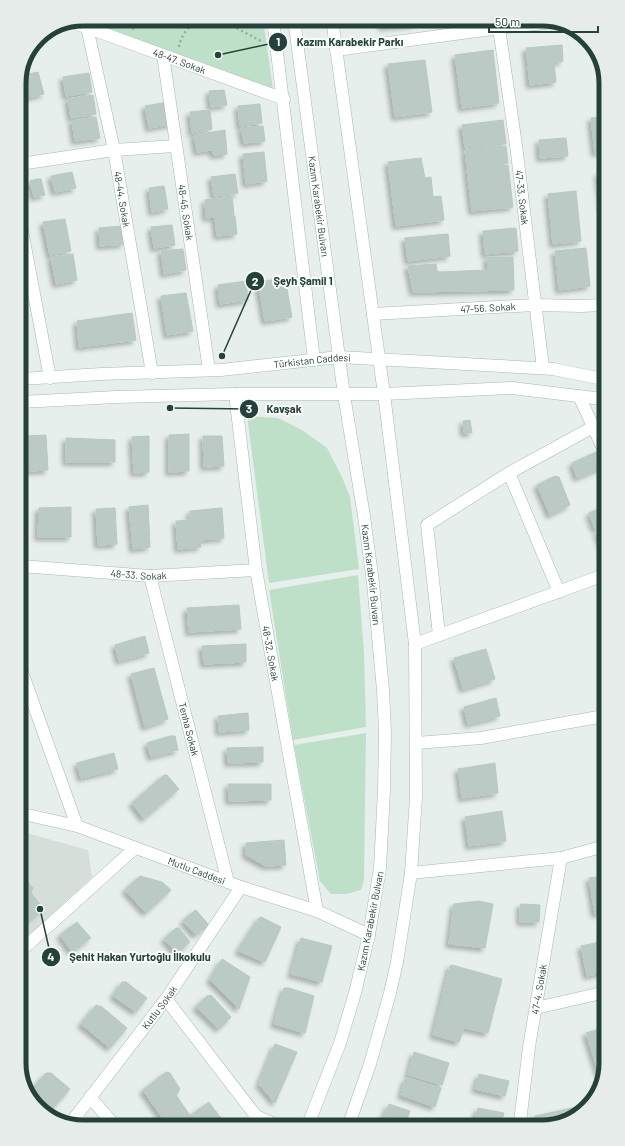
<svg xmlns="http://www.w3.org/2000/svg" width="625" height="1146" viewBox="0 0 625 1146" font-family="Barlow,sans-serif">
<style>
.built{fill:#d4dfda}
.green{fill:#bfe0c8}
.building{fill:#bbcac4;stroke:#b8c9c2;filter:url(#shadow)}
.lines{fill:none;stroke-linecap:round;stroke-linejoin:round}
.street-casing{stroke:#a8b8b2;stroke-width:13}
.secondary-casing{stroke:#a4bbb3;stroke-width:13}
.path{stroke:#86b3a5;stroke-width:2.5;stroke-dasharray:2 3;stroke-linecap:butt}
.street{stroke:#fff;stroke-width:12}
.secondary{stroke:#fff;stroke-width:12}
.labels{text-anchor:middle;dominant-baseline:central;stroke-width:4;stroke-linejoin:round;paint-order:stroke}
.street-label{font-size:10px;fill:#24423a;stroke:#f7fbf9}
.rim{fill:none;stroke:#24423a;stroke-width:5}
.leader{fill:none;stroke:#24423a;stroke-width:1.5}
.callout-dot{fill:#24423a;stroke:#f7fbf9;stroke-width:1.5}
.mark-label{font-size:12px;text-anchor:middle;font-weight:bold;fill:#fff}
.callout-label{font-size:11px;text-anchor:middle;font-weight:bold;fill:#24423a;stroke:#f7fbf9;stroke-width:4;stroke-linejoin:round;paint-order:stroke}
</style>
<defs>
<filter id="shadow"><feDropShadow dx="-3.5" dy="3.5" stdDeviation="2" flood-color="#0004"/></filter>
</defs>
<rect width="100%" height="100%" fill="#e6efeb"/>
<path class="built" d="M23,832L88,850L92,877L23,941Z"/>
<path class="green" d="M83,19H263L273,89L81,20Z
M247,416L278,418L302,430L327,448L342,477L350,497L359,569L269,583Z
M358,575L364,653L366,727L293,740L269,590Z
M366,733L364,880L361,890L346,894H331L320,881L294,745Z"/>
<path class="building" d="M382,19H416V24L382,27Z
M434,19H462L434,22Z
M562,45L563,61L528,65L526,48Z
M493,50L499,103L462,108L455,55Z
M425,60L432,112L395,117L388,64Z
M554,63L556,82L530,85L528,66Z
M38,72L44,94L19,100V79L20,76Z
M89,73L92,92L66,96L63,77Z
M224,90L227,105L211,107L209,91Z
M93,95L96,114L71,118L68,99Z
M168,102L172,124L149,128L145,106Z
M260,104L262,123L240,126L238,106Z
M210,110L212,129L192,133L190,112Z
M96,117L100,138L75,141L72,121Z
M601,117V152L595,153L591,118Z
M503,120L506,144L465,148L462,125Z
M263,126L265,141L244,143L241,128Z
M225,130L227,154L214,155L212,150L197,152L194,135Z
M566,138L568,156L540,158L539,140Z
M506,146L508,163L467,168L465,150Z
M264,152L267,181L246,184L243,154Z
M421,158L425,178L431,177L433,197L441,196L444,220L396,226L388,162Z
M508,165L513,207L472,211L467,169Z
M72,172L76,188L55,192L51,176Z
M602,172V206L598,173Z
M235,174L238,193L214,196L211,177Z
M37,179H41L45,195L34,197L30,181Z
M164,186L168,209L152,212L149,188Z
M576,191L581,241L553,244L548,194Z
M232,196L234,215L206,218L205,200Z
M235,216L237,234L217,236L215,218Z
M65,219L71,251L50,255L43,222Z
M172,225L175,245L154,248L151,227Z
M122,226L124,244L100,246L99,228Z
M516,228L518,251L485,254L483,231Z
M448,234L450,256L408,261L405,238Z
M586,248L590,286L559,290L555,251Z
M183,249L186,270L164,274L161,251Z
M73,254L77,280L56,284L51,257Z
M487,257H513L514,290L413,292L408,266L436,264L437,271L439,272L488,270Z
M285,278L292,317L265,321L258,282Z
M246,281L248,300L220,304L218,285Z
M186,293L193,331L167,335L161,296Z
M132,313L136,340L79,347L77,321Z
M470,420L472,433H464L463,421Z
M189,434V471L169,472V435Z
M46,435L48,470L29,471L27,436Z
M149,436V472L134,473L132,437Z
M203,436H222L224,466L204,467Z
M66,438L115,440V462H66Z
M596,452L599,453L603,462V467L577,478L572,463Z
M555,476L559,477L570,505L550,515L537,485Z
M148,505L150,547L133,549L129,507Z
M71,507V537H38L39,508Z
M603,507V526L595,529L589,513Z
M115,508L117,544L98,545L96,509Z
M222,508L224,538L200,540L201,547L178,549L176,521L190,520V511Z
M603,530V549L597,532Z
M239,605L241,629L189,632L187,608Z
M145,636L149,653L119,661L115,645Z
M246,644V662L204,664L202,646Z
M486,649L495,679L463,689L454,658Z
M154,668L168,719L145,727L131,674Z
M496,698L500,716L468,724L464,707Z
M248,713L249,730L219,732L218,716Z
M170,736H175L178,750L151,757L147,743Z
M263,747V762L228,763L227,748Z
M114,753L118,769L81,778L77,763Z
M495,763L498,793L462,798L458,769Z
M164,775H167L179,789L144,819L132,803Z
M228,784H271V800L229,801Z
M502,811L506,841L469,846L465,817Z
M284,840L286,865L266,866L246,855V843Z
M140,876L162,882L171,890L146,913L125,890Z
M605,876V912L595,914L589,878Z
M23,877L33,888L31,893L43,908L23,926Z
M479,901L493,904L485,948L449,944L454,904Z
M521,904L540,905L539,922H520V906Z
M196,910L209,925L196,935L183,921L194,911Z
M261,917L281,927L265,962L238,951L259,918Z
M77,922L91,938L72,952L60,935Z
M176,928H179L190,942L177,953L164,939Z
M301,938L332,946L322,982L291,974Z
M605,941L606,972L587,976L581,946Z
M222,959L250,977L239,1009L210,980Z
M452,965L502,979L488,1033L464,1028L459,1042L433,1035L450,966Z
M122,982H126L147,998L136,1012L113,996Z
M284,988H289L314,996L305,1033L274,1024Z
M211,995L231,1017L219,1029L196,1007L207,996Z
M96,1005L102,1007L127,1028L110,1048L81,1024Z
M606,1027V1063L603,1073L599,1074L586,1033Z
M275,1044L297,1052L275,1103L259,1084Z
M414,1052L449,1063L442,1085L408,1075Z
M166,1072L170,1073L180,1089L176,1095L189,1114L191,1115L209,1102L226,1125L168,1126L143,1090Z
M46,1073H51L70,1089L47,1115L29,1093Z
M479,1074L509,1081L505,1096L475,1089Z
M408,1078L441,1088L435,1107L401,1095L405,1080Z
M389,1104L410,1111L405,1124H394L383,1119Z
M576,1107L577,1113L567,1122H536L535,1116Z
M478,1108L504,1113L501,1123H474Z"/>
<g class="lines">
<defs>
<g id="street">
<path d="M273,19L314,360"/>
<path id="s1" d="M75,23L284,99"/>
<path id="s2" d="M87,27L114,150L152,373"/>
<path id="s3" d="M499,28L516,145L543,368"/>
<path d="M336,50L499,28L554,22"/>
<path id="s4" d="M163,55L209,370"/>
<path d="M20,164L114,150L175,146"/>
<path d="M20,220L50,378"/>
<path id="s5" d="M373,314L534,305L582,306L602,305"/>
<path id="s6" d="M235,394L256,570L317,911"/>
<path d="M579,396L603,448"/>
<path d="M509,473L559,592"/>
<path id="s7" d="M21,566L150,576L256,570"/>
<path id="s8" d="M150,576L228,882"/>
<path d="M439,635L427,525L509,473L593,427"/>
<path d="M415,644L604,575"/>
<path d="M22,672L77,826"/>
<path d="M416,743L481,738L604,716"/>
<path id="s9" d="M23,814L77,826L241,887L317,911L369,935"/>
<path d="M411,873L561,858L605,846"/>
<path d="M23,949L135,848"/>
<path d="M166,999L256,1116"/>
<path d="M536,1008L606,992"/>
<path d="M90,1097L116,1127"/>
<path id="s10" d="M520,1122L529,1047L561,858"/>
<path id="s11" d="M70,1124L166,999L241,887"/>
<path d="M251,1125L256,1116L276,1125"/>
</g>
<g id="secondary">
<path id="s12" d="M294,19L344,395L364,516L373,583L383,690L385,733L384,790L380,868L369,935L355,993L340,1043L308,1125"/>
<path d="M332,19L384,394L415,644L416,797L411,873L397,962L390,993L370,1064L349,1124"/>
<path id="s13" d="M21,379L101,374L221,370L339,357L553,369L603,379"/>
<path d="M21,402L116,397L235,394H384L512,388L603,399"/>
</g>
</defs>
<use href="#street" class="street-casing"/>
<use href="#secondary" class="secondary-casing"/>
<path class="path" d="M131,19L133,30
M219,19L263,42
M179,47C181,36 188,27 196,19"/>
<use href="#street" class="street"/>
<use href="#secondary" class="secondary"/>
</g>
<g class="labels">
<g class="street-label">
<text stroke="none"><textPath href="#s1" startOffset="111">48-47. Sokak</textPath></text>
<text stroke="none"><textPath href="#s3" startOffset="171">47-33. Sokak</textPath></text>
<text stroke="none"><textPath href="#s2" startOffset="176">48-44. Sokak</textPath></text>
<text stroke="none"><textPath href="#s12" startOffset="189">Kazım Karabekir Bulvarı</textPath></text>
<text stroke="none"><textPath href="#s4" startOffset="159">48-45. Sokak</textPath></text>
<text stroke="none"><textPath href="#s5" startOffset="115">47-56. Sokak</textPath></text>
<text stroke="none"><textPath href="#s13" startOffset="292">Türkistan Caddesi</textPath></text>
<text stroke="none"><textPath href="#s7" startOffset="118">48-33. Sokak</textPath></text>
<text stroke="none"><textPath href="#s12" startOffset="561">Kazım Karabekir Bulvarı</textPath></text>
<text stroke="none"><textPath href="#s6" startOffset="262">48-32. Sokak</textPath></text>
<text stroke="none"><textPath href="#s8" startOffset="158">Tenha Sokak</textPath></text>
<text stroke="none"><textPath href="#s9" startOffset="183">Mutlu Caddesi</textPath></text>
<text transform="translate(370 921) rotate(-79)">Kazım Karabekir Bulvarı</text>
<text stroke="none"><textPath href="#s10" startOffset="134">47-4. Sokak</textPath></text>
<text stroke="none"><textPath href="#s11" startOffset="147">Kutlu Sokak</textPath></text>
</g>
</g>
<path d="M0 0H625V1146H0ZM83 26H542A57 57 0 0 1 599 83V1063A57 57 0 0 1 542 1120H83A57 57 0 0 1 26 1063V83A57 57 0 0 1 83 26Z" fill="#e6ecea" fill-rule="evenodd"/>
<path class="rim" d="M83 26H542A57 57 0 0 1 599 83V1063A57 57 0 0 1 542 1120H83A57 57 0 0 1 26 1063V83A57 57 0 0 1 83 26Z"/>
<path class="leader" d="M218 55L278 42M222 356L255 281M170 408L249 409M40 909L51 957"/>
<g class="callout-dot">
<circle cx="218" cy="55" r="4"/>
<circle cx="222" cy="356" r="4"/>
<circle cx="170" cy="408" r="4"/>
<circle cx="40" cy="909" r="4"/>
<circle cx="278" cy="42" r="10"/>
<circle cx="255" cy="281" r="10"/>
<circle cx="249" cy="409" r="10"/>
<circle cx="51" cy="957" r="10"/>
</g>
<g class="mark-label">
<text x="278" y="46">1</text>
<text x="255" y="286">2</text>
<text x="249" y="413">3</text>
<text x="51" y="961">4</text>
</g>
<g class="callout-label">
<text x="350" y="46">Kazım Karabekir Parkı</text>
<text x="303" y="285">Şeyh Şamil 1</text>
<text x="284" y="413">Kavşak</text>
<text x="140" y="961">Şehit Hakan Yurtoğlu İlkokulu</text>
</g>
<path d="M489 26v6h109v-6" fill="none" stroke="#24423a" stroke-width="2"/>
<text x="495" y="26" font-size="12" fill="#24423a" stroke="#f7fbf9" stroke-width="3" paint-order="stroke">50 m</text>
</svg>
